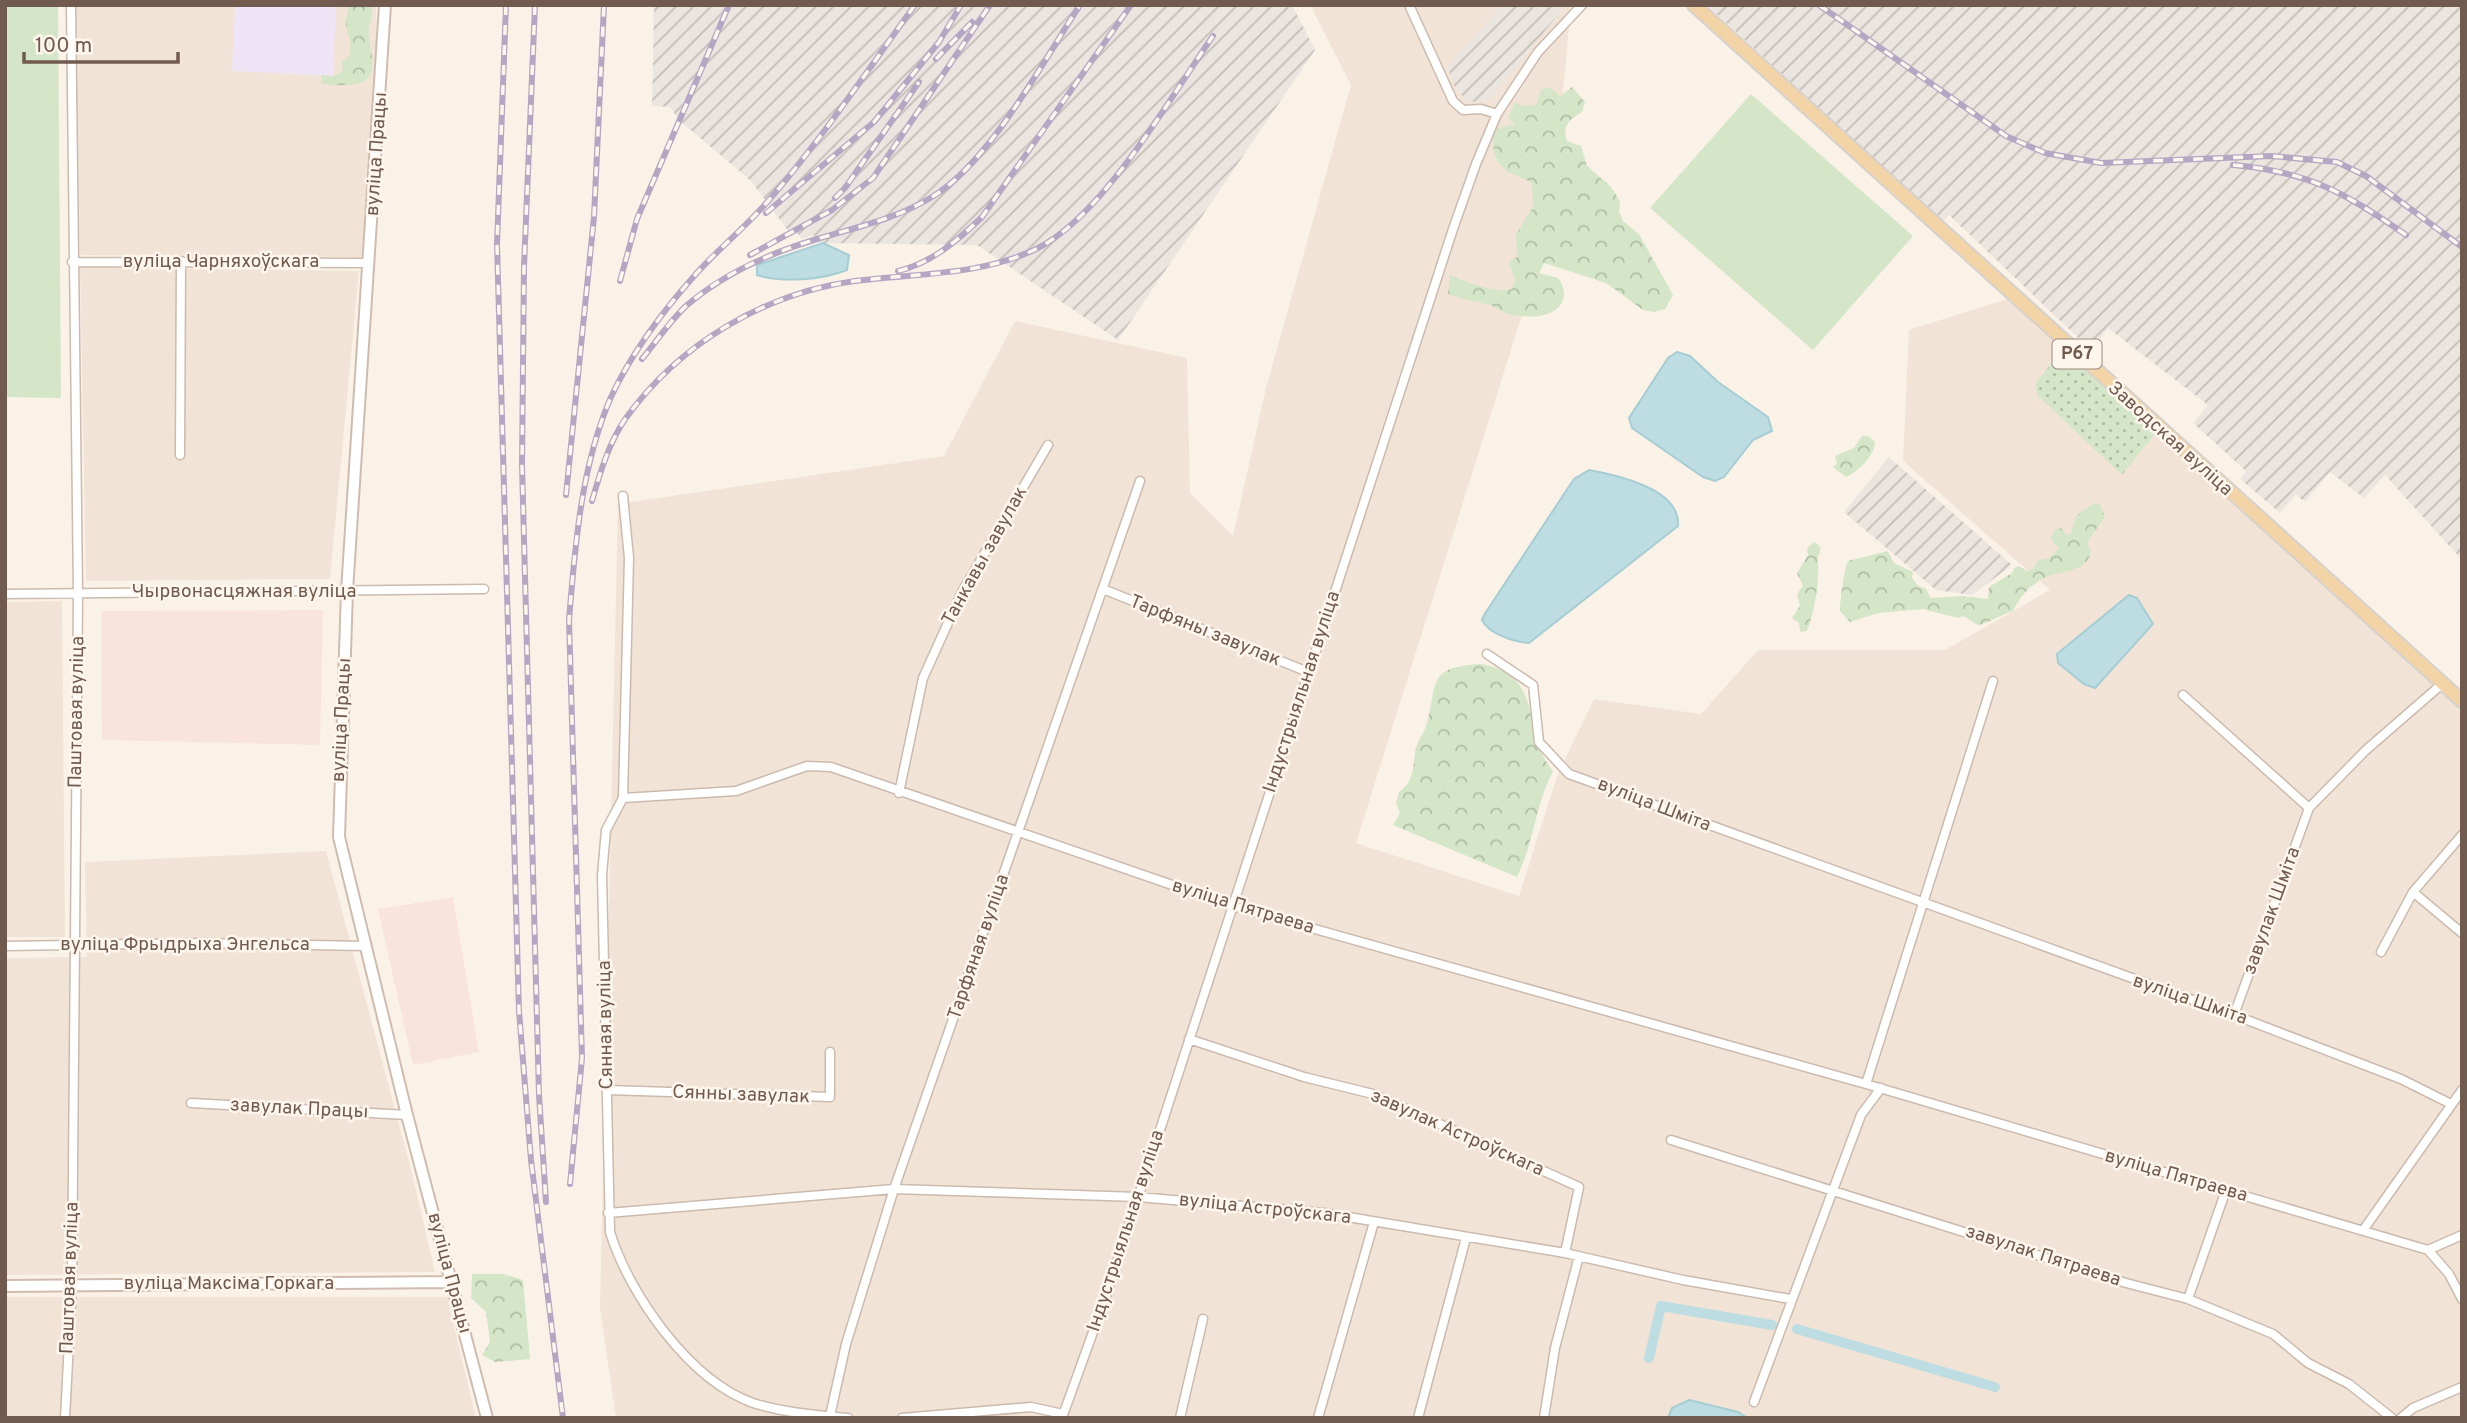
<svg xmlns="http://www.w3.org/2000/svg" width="2467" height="1423" viewBox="0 0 2467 1423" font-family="Overpass,sans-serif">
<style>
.residential{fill:#f1e4d6}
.commercial{fill:#f9e4dc}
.industrial{fill:url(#industrial-furrows)}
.education{fill:#efe4f6}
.grass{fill:url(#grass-dots)}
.forest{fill:url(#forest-crowns)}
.park{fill:#d4e6c7}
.water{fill:#bddde2;stroke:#a5cdd3;stroke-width:2}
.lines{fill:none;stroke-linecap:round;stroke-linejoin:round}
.canal{stroke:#bddde2;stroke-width:10}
.street-casing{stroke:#cbbaae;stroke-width:11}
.secondary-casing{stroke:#cfbcaf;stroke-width:14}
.primary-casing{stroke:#d7d1cd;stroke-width:16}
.street{stroke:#fff;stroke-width:8}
.secondary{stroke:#fff;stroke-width:10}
.primary{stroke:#f2d4a6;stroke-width:12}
.rail-casing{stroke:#b5a6c3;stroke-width:6}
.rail{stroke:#fdf6ed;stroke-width:3.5;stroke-dasharray:10;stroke-linecap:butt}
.labels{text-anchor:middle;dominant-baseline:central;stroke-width:5;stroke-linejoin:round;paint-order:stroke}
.shield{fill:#fdf6ed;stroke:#9b897e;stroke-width:2}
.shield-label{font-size:18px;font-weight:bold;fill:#715a4e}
.street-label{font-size:19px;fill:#715a4e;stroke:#fdf6ed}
</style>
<defs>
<pattern id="industrial-furrows" width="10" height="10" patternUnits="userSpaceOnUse" patternTransform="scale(1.75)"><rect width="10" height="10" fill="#ebe5e0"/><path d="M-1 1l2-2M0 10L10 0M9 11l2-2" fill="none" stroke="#c3bdb8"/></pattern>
<pattern id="grass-dots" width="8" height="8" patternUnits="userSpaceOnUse" patternTransform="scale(1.75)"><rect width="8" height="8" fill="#d4e6c7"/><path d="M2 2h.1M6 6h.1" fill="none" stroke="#b0bda4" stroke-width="1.8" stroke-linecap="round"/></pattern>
<pattern id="forest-crowns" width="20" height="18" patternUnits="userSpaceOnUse" patternTransform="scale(1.75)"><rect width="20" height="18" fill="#d4e6c7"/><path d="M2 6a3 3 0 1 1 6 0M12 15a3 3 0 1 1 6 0" fill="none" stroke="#b0bda4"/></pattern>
</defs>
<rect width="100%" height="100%" fill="#faf2e7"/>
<path class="residential" d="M74,5H376L377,55L362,257L80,255Z
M1310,5H1571L1557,158L1566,175L1356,843L1519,896L1557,776L1594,699L1701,714L1758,650H1945L2050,590L1903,461L1909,330L2007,299L2462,711V1418H616L600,1308L618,504L944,456L1015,321L1187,358L1190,493L1233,536L1266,388L1351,85Z
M80,267L359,271L330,579L86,581Z
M62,601L65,937H5V602Z
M326,851L412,1173L435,1272L5,1275V958L87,957L85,862Z
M5,1297H447L476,1418H5Z"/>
<path class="commercial" d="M323,610L320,745L102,740L101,611Z
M453,897L479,1052L413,1065L378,909Z"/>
<path class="industrial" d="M654,5H1292L1315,50L1118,340L977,245L820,243L813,235L802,239L797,233L792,236L751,181L680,121L670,107L652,106Z
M1502,5H1566L1489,100L1475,102L1465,99L1454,85L1447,66Z
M1707,5H2462V560L2385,475L2364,498L2330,472L2305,502L2296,495L2280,513L2240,479L2246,471L2193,423L2208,405L2108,328L2091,350L1949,215L1943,221L1922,203Z
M1889,457L2012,565L1972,595L1936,590L1844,512Z"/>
<path class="education" d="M235,5H336L333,76L232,71Z"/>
<path class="grass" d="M2066,345L2158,430L2122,475L2038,396L2035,384Z"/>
<path class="forest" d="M349,5H372C373,14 371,18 369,26C366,48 388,83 348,85C338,85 330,86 321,83V75L333,76L343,71L342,62C358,53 347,37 346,24C346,19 348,10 349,5Z
M1549,87L1560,96L1572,87L1585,102L1582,112C1569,120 1562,125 1567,141L1581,146L1587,166L1611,187L1620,201L1619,211L1623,221L1639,234L1673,295L1665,309L1654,312L1643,310L1606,283L1544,263L1539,273L1558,278C1564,285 1566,296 1561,304C1551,320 1520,318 1505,313C1500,311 1495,307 1490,305C1476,301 1463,300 1448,294L1450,275C1464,282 1498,294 1512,289L1515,280L1509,262L1517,257L1516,234L1533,207L1532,183C1514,173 1499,173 1494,151C1493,142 1492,136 1498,128L1515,124L1508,118L1515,102L1521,106L1536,105L1541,90Z
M1862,436H1868L1875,442C1875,455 1858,472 1846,477L1833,467L1837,464L1835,456L1854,448Z
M2094,503L2100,504L2105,517L2087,542L2091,552C2087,574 2054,570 2039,581C2026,589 2020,598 2013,611C2006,613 1983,625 1979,625C1974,624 1968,618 1963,616L1958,618L1923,609L1878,613L1850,622L1840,611C1840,601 1844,568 1848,561L1888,551L1894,563L1913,572L1912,578L1918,586L1925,588L1931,598L1963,596L1988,599L1989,587L2012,573L2014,568L2019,566L2027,571L2033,569L2038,561L2049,558L2059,549L2051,539L2055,529L2061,528L2067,535L2071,533L2076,516Z
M1814,542L1820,546C1821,554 1817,555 1818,562C1819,584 1815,610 1807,631L1800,632L1799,623L1792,618L1800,606L1797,594L1803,586L1797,573L1808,555L1807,548Z
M1481,664C1547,676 1520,732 1553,771C1535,805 1534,843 1517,877L1393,825L1400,813L1396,803L1399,792C1413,782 1413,770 1415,753C1416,742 1424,734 1427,723C1438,683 1426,667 1481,664Z
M472,1274H504L523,1280L530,1359L495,1362L482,1355L490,1342L486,1312L471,1298Z"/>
<path class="park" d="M5,5H58L61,398L5,397Z
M1751,94L1913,236L1813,350L1650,208Z"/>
<path class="water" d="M823,243L849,255L847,270C822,280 782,283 757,275V265Z
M1677,352L1690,356L1718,382L1768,417L1772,431L1753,440L1724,477L1715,481L1703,477L1632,428L1629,418L1668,358Z
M1589,470C1617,475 1681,489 1678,526L1529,643C1514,642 1489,634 1482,620L1484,615L1574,479Z
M2129,595L2137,598L2153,624L2095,688L2084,684L2058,663L2057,654Z
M1689,1400L1738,1412L1747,1418H1668L1672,1408Z"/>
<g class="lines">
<path class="canal" d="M1797,1329L1995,1387
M1649,1358L1661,1306L1772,1325"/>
<defs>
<path id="street" d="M1497,114L1538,52L1582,5
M72,262L369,263
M180,455L181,261
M623,496L629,558L623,798L606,830L602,875L610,1232C629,1294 689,1380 753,1403C785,1413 815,1415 848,1418
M1103,589L1308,672
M5,594L484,589
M1487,654L1533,685L1539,742L1569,774L2234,1015L2401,1079L2451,1104
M2183,695L2309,808
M899,793L923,678L962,592L1048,445
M623,798L736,791L807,766L831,767L1233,906L1866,1084L2428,1250L2449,1274L2462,1299
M2413,892L2462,933
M5,946L203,943L365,946
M2381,952L2413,892L2462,835
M2234,1015L2309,808L2366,750L2442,684
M1189,1039L1304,1077L1373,1094L1579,1187L1565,1253
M1866,1084L1993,681
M608,1090L830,1097V1052
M191,1103L407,1115
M1671,1140L2126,1283L2188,1299L2273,1334L2308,1363L2349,1384L2392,1418
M608,1213L894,1189L1138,1197L1324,1213L1565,1253L1683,1280L1790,1299
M2364,1229L2462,1090
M2428,1250L2462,1235
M2188,1299L2226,1190
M1754,1402L1861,1115L1881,1088
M830,1416L846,1344L894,1189L1140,481
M65,1418L72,1285L78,593L71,5
M902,1418L1031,1407L1063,1414
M1062,1418L1106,1296L1453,229L1476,164L1497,114L1481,109L1463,110L1453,101L1409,5
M1180,1418L1203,1319
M1318,1418L1374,1222
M1418,1418L1466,1238
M1544,1418L1555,1348L1579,1256
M2401,1418L2413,1408L2462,1387"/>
<path id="secondary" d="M385,5L347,591L339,837L407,1115L487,1418
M5,1286L452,1282"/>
<path id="primary" d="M1694,5L2462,701"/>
</defs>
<use href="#street" class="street-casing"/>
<use href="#secondary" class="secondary-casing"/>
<use href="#primary" class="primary-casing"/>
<use href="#street" class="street"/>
<use href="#secondary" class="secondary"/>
<use href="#primary" class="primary"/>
<defs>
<path id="rail" d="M506,5L497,244L519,1011L531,1160L563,1418
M535,5L524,267L522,465L539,1095L546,1202
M1819,5L2006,136L2045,153L2101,163L2271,156L2337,162L2366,176L2462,247
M936,59L972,22
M2233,165C2309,172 2344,192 2406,235
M835,198L845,188L919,82
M766,213L874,122L939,42L961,5
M750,255L832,210L873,178L990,5
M898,271C932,263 958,240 982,217L1131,5
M620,281L637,219L729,5
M642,359C656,342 670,321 686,306C724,273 770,253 817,239C857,227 896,219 932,197C990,162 1042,63 1080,5
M566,495L594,217L604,5
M592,501C600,473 609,442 626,418C679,344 765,293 855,281C916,273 980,276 1036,249C1103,217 1169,99 1213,36
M570,1184L582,1058L569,620C575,546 581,466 611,397C631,354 663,311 695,275C718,249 746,227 769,200C822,139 867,71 915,5"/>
</defs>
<use href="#rail" class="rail-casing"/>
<use href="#rail" class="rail"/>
</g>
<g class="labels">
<rect class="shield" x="2052.5" y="339.5" width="49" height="29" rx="5"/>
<g class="shield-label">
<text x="2077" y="354">Р67</text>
</g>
<g class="street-label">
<text transform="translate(377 154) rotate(-86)">вуліца Працы</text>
<text x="221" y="262">вуліца Чарняхоўскага</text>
<text transform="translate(2170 439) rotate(42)">Заводская вуліца</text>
<text transform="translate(985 556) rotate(-61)">Танкавы завулак</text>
<text x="244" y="592">Чырвонасцяжная вуліца</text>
<text transform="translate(1205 631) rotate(22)">Тарфяны завулак</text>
<text transform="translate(1302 692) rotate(-72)">Індустрыяльная вуліца</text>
<text transform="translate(77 712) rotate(-89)">Паштовая вуліца</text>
<text transform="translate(342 720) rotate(-87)">вуліца Працы</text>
<text transform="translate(1654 805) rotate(21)">вуліца Шміта</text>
<text transform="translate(1243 907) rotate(17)">вуліца Пятраева</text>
<text transform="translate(2272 911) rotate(-70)">завулак Шміта</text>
<text x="185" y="945">вуліца Фрыдрыха Энгельса</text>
<text transform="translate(979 947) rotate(-71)">Тарфяная вуліца</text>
<text transform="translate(2190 1000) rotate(19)">вуліца Шміта</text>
<text transform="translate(606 1025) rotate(-91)">Сянная вуліца</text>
<text transform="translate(741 1095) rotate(2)">Сянны завулак</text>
<text transform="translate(299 1109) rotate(3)">завулак Працы</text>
<text transform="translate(1457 1133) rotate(24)">завулак Астроўскага</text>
<text transform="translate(2176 1176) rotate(16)">вуліца Пятраева</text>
<text transform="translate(1265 1209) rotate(6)">вуліца Астроўскага</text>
<text transform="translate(1126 1231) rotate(-72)">Індустрыяльная вуліца</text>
<text transform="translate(2043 1256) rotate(18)">завулак Пятраева</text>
<text transform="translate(449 1273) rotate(75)">вуліца Працы</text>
<text transform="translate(70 1278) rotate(-88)">Паштовая вуліца</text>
<text x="229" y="1284">вуліца Максіма Горкага</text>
</g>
</g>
<rect width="2467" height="1423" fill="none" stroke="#715a4e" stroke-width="14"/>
<path d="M24 52v10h154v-10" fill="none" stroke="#715a4e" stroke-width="3.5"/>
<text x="35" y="52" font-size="21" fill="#715a4e" stroke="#fdf6ed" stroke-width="5" paint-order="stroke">100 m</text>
</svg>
